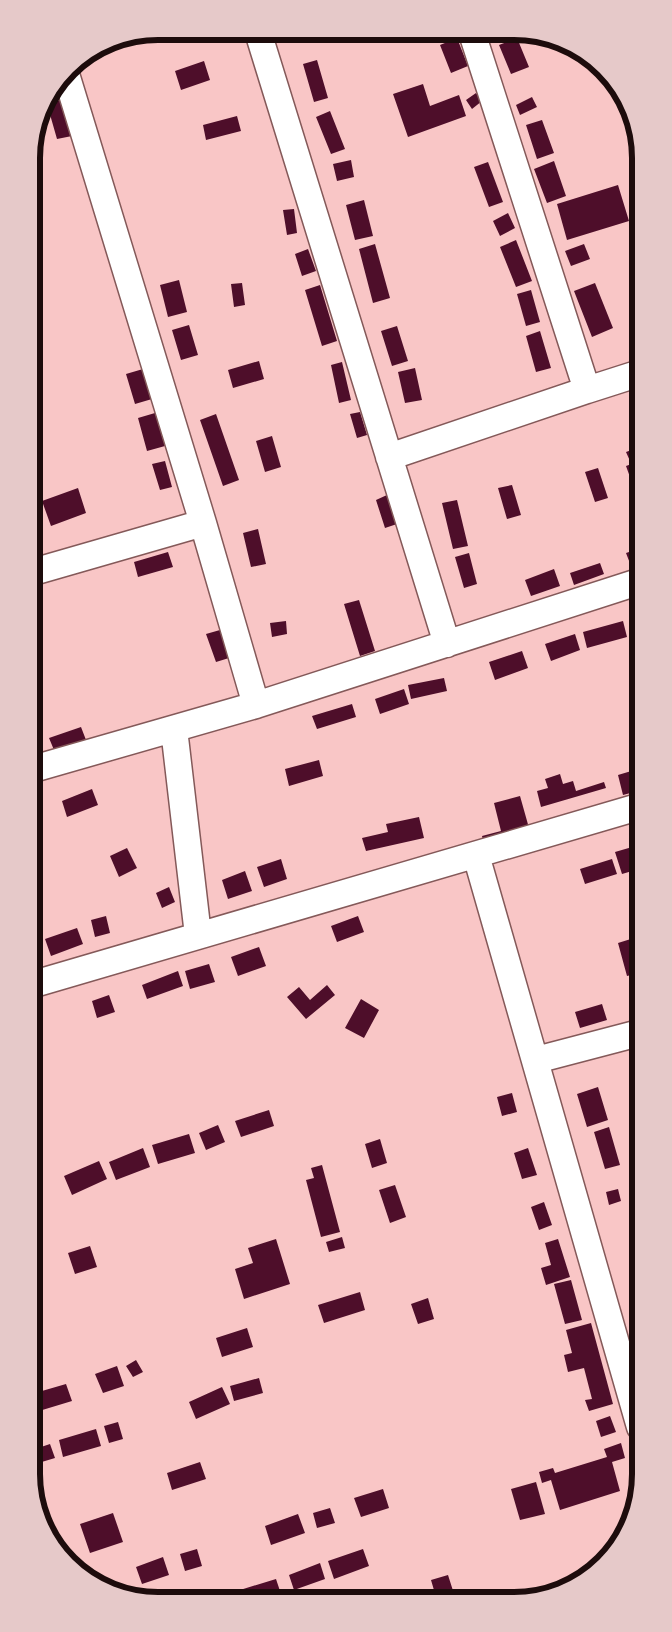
<svg xmlns="http://www.w3.org/2000/svg" width="672" height="1632" viewBox="0 0 672 1632" font-family="Poppins,sans-serif">
<style>
.building{fill:#4e0e2a}
.lines{fill:none;stroke-linecap:round;stroke-linejoin:round}
.minor-casing{stroke:#845959;stroke-width:29}
.minor{stroke:#fff;stroke-width:26}
.rim{fill:none;stroke:#1d0c0c;stroke-width:6}
</style>
<rect width="100%" height="100%" fill="#f9c6c6"/>
<path class="building" d="M457,38L468,66L451,73L440,45Z
M517,38L529,67L511,74L499,45Z
M317,60L328,98L314,102L303,64Z
M204,61L210,80L181,90L175,71Z
M423,84L430,106L459,95L466,116L408,137L393,94Z
M476,93L482,101L472,109L466,100Z
M532,97L537,107L520,115L516,105Z
M63,99L72,136L57,139L47,104Z
M330,111L345,149L331,154L316,117Z
M237,116L241,131L206,140L203,125Z
M542,120L554,153L537,159L526,125Z
M351,160L354,177L337,181L333,164Z
M554,161L566,196L547,203L534,169Z
M488,162L503,202L489,207L474,167Z
M618,185L629,221L567,240L557,204Z
M364,200L373,236L355,240L346,205Z
M294,209L297,233L287,235L283,210Z
M508,213L515,228L500,236L493,221Z
M516,240L532,281L516,287L500,247Z
M375,244L390,298L373,303L359,249Z
M584,244L590,259L571,266L565,251Z
M308,249L316,271L302,276L295,254Z
M179,280L187,312L168,317L160,285Z
M242,283L245,305L234,307L231,284Z
M595,283L613,328L592,337L574,291Z
M320,285L337,341L322,346L305,290Z
M531,290L540,322L526,326L517,294Z
M189,325L198,355L181,360L172,330Z
M397,326L408,361L392,366L381,331Z
M540,331L551,368L536,372L526,336Z
M259,361L264,379L233,388L228,370Z
M342,362L351,400L339,403L331,365Z
M415,368L422,400L405,403L398,372Z
M143,369L152,399L135,404L126,374Z
M360,412L367,435L357,438L350,414Z
M155,413L165,446L147,451L138,418Z
M216,414L239,480L223,486L200,420Z
M272,436L281,467L265,472L256,441Z
M637,448V459L630,461L626,452Z
M165,461L172,487L160,490L152,464Z
M637,462L638,490L635,491L626,466Z
M598,468L608,498L595,502L585,472Z
M512,485L521,515L507,519L498,488Z
M78,488L86,513L51,526L42,501Z
M387,495L397,524L385,528L376,500Z
M457,500L468,546L453,549L442,503Z
M258,529L266,564L251,567L243,533Z
M638,549V564L631,566L626,553Z
M168,552L173,567L138,577L134,562Z
M469,553L477,584L464,588L455,557Z
M600,563L604,574L574,585L570,573Z
M554,569L560,586L531,596L525,580Z
M359,600L375,651L360,656L344,604Z
M638,614V632L637,633L633,615Z
M286,621L287,634L272,637L270,623Z
M623,621L627,637L587,648L583,632Z
M220,630L229,658L216,662L206,634Z
M575,634L580,650L551,661L545,644Z
M522,651L528,668L495,680L489,662Z
M444,678L447,691L411,699L408,685Z
M404,689L409,704L380,714L375,699Z
M352,704L356,717L317,729L312,716Z
M81,727L86,740L54,750L49,738Z
M319,760L323,776L289,786L285,769Z
M638,769V791L623,795L618,775Z
M560,774L563,784L573,781L576,791L604,782L606,788L541,807L537,791L548,788L545,779Z
M92,789L98,805L67,817L62,801Z
M520,796L529,828L483,840L482,836L501,831L494,803Z
M419,817L424,838L366,851L362,838L388,832L386,824Z
M639,845V869L622,874L615,852Z
M127,848L137,868L119,877L110,856Z
M281,859L287,879L264,887L257,867Z
M612,859L617,874L585,884L580,869Z
M245,871L252,891L228,899L222,880Z
M169,887L175,902L162,908L156,893Z
M106,916L110,933L95,937L91,920Z
M358,916L364,932L337,942L331,926Z
M77,928L83,944L51,956L45,939Z
M634,938L639,958V973L627,976L618,943Z
M259,947L266,966L238,976L231,957Z
M209,964L215,982L190,989L185,971Z
M178,971L183,986L147,999L142,985Z
M327,985L335,995L306,1019L287,997L299,987L310,1000Z
M109,995L115,1012L97,1018L92,1001Z
M361,999L379,1010L364,1038L345,1028Z
M602,1004L607,1020L580,1028L575,1012Z
M598,1087L608,1120L587,1127L577,1094Z
M512,1093L517,1112L502,1116L497,1097Z
M269,1110L274,1126L241,1137L235,1121Z
M218,1125L225,1142L206,1150L199,1133Z
M609,1127L620,1165L605,1169L594,1132Z
M189,1134L195,1153L158,1164L152,1145Z
M380,1139L387,1163L372,1168L365,1144Z
M143,1148L150,1167L116,1180L109,1162Z
M528,1148L537,1175L522,1179L514,1153Z
M99,1161L107,1179L72,1195L64,1176Z
M322,1165L340,1232L321,1237L306,1180L314,1178L311,1168Z
M395,1185L406,1217L390,1223L379,1190Z
M618,1189L621,1201L609,1205L606,1192Z
M544,1202L552,1225L539,1230L531,1207Z
M342,1237L345,1248L329,1252L326,1242Z
M276,1239L290,1284L244,1299L235,1269L253,1263L248,1248Z
M558,1239L570,1277L546,1285L541,1268L551,1265L545,1243Z
M38,1245L43,1262L35,1264V1246Z
M90,1246L97,1267L75,1274L68,1253Z
M640,1269V1306L629,1274Z
M571,1280L582,1320L565,1324L554,1284Z
M360,1292L365,1310L324,1323L318,1305Z
M428,1298L434,1319L418,1324L411,1304Z
M591,1323L613,1404L589,1411L585,1400L592,1399L584,1368L568,1372L564,1355L572,1353L566,1330Z
M247,1328L253,1347L222,1357L216,1338Z
M136,1360L143,1372L133,1377L126,1366Z
M117,1366L124,1386L103,1393L95,1374Z
M259,1378L263,1393L234,1401L230,1386Z
M66,1384L72,1401L39,1411L35,1393Z
M222,1387L230,1404L196,1419L189,1402Z
M610,1416L616,1432L601,1437L596,1421Z
M118,1422L123,1439L109,1443L104,1426Z
M96,1429L101,1446L63,1457L59,1440Z
M621,1443L625,1458L612,1462L620,1491L560,1510L551,1480L542,1483L539,1472L553,1468L555,1473L607,1457L604,1449Z
M50,1444L55,1458L35,1464V1449Z
M200,1462L206,1479L172,1490L167,1473Z
M536,1482L545,1514L520,1520L511,1489Z
M383,1489L389,1508L361,1517L354,1498Z
M330,1508L335,1523L317,1528L313,1513Z
M113,1513L123,1542L90,1553L80,1524Z
M298,1514L305,1533L271,1545L265,1526Z
M197,1549L202,1566L185,1571L180,1554Z
M363,1549L369,1566L334,1579L328,1561Z
M163,1557L169,1575L142,1584L136,1567Z
M320,1563L325,1579L294,1590L289,1575Z
M448,1575L455,1597H436L431,1580Z
M276,1579L280,1591L259,1598H243L240,1590Z"/>
<g class="lines">
<defs>
<path id="minor" d="M258,32L447,644
M66,74L203,523L256,705
M587,390L637,374
M389,457L587,390L472,33
M33,572L203,523
M174,729L198,935
M33,769L256,705L638,582
M476,855L640,1427
M34,984L638,807
M536,1060L639,1033"/>
</defs>
<use href="#minor" class="minor-casing"/>
<use href="#minor" class="minor"/>
</g>
<path d="M0 0H672V1632H0ZM158 40H514A118 118 0 0 1 632 158V1474A118 118 0 0 1 514 1592H158A118 118 0 0 1 40 1474V158A118 118 0 0 1 158 40Z" fill="#e6c9c9" fill-rule="evenodd"/>
<path class="rim" d="M158 40H514A118 118 0 0 1 632 158V1474A118 118 0 0 1 514 1592H158A118 118 0 0 1 40 1474V158A118 118 0 0 1 158 40Z"/>
</svg>
